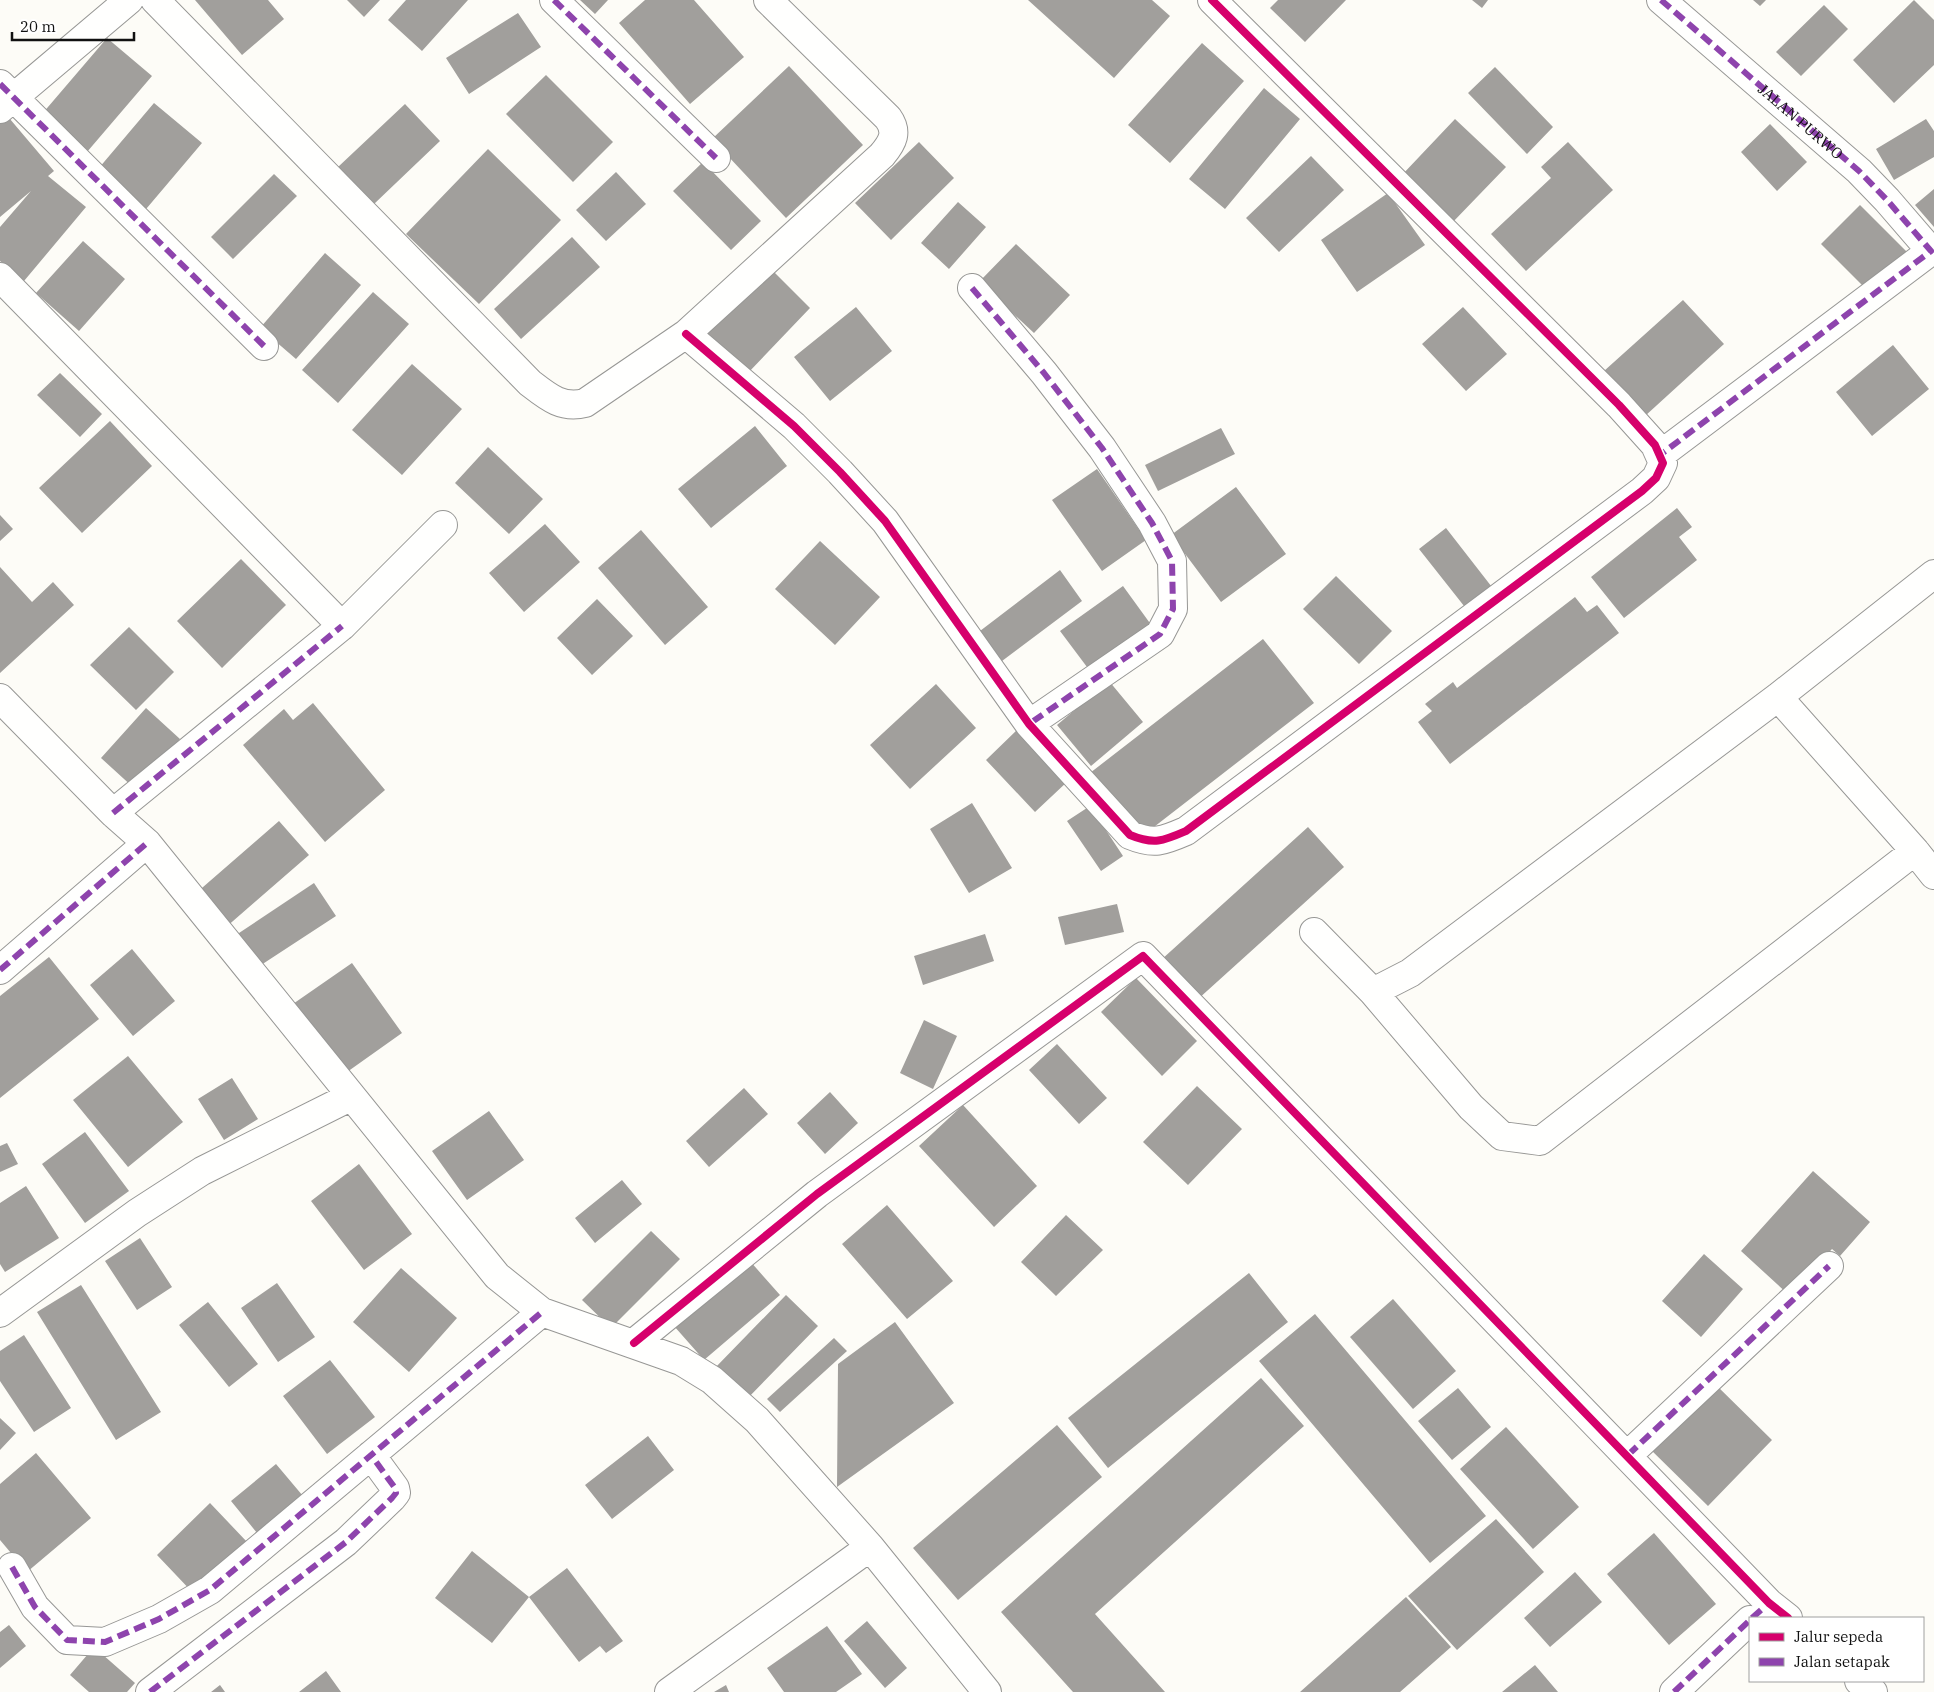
<svg xmlns="http://www.w3.org/2000/svg" width="1934" height="1692" viewBox="0 0 1934 1692" font-family="'IBM Plex Serif',serif">
<style>
.building{fill:#a19f9c}
.lines{fill:none;stroke-linecap:round;stroke-linejoin:round}
.minor-casing{stroke:#979795;stroke-width:30}
.minor{stroke:#fffffe;stroke-width:28}
.quiet{stroke:#8e44ad;stroke-width:6;stroke-dasharray:12 6;stroke-linecap:butt}
.cycleway-casing{stroke:#fff;stroke-width:11}
.cycleway{stroke:#d6006c;stroke-width:8}
.labels{text-anchor:middle;dominant-baseline:central;stroke-width:5;stroke-linejoin:round;paint-order:stroke}
.street-label{font-size:15px;fill:#111;stroke:#fff}
</style>
<rect width="100%" height="100%" fill="#fdfcf7"/>
<path class="building" d="M195,0H268L284,19L242,55Z
M347,0H380L364,17Z
M406,0H468L422,51L388,20Z
M580,0H608L595,14Z
M645,0H694L744,57L690,104L619,23Z
M1028,0H1152L1170,16L1114,78Z
M1278,0H1346L1305,42L1270,8Z
M1472,0H1488L1482,8Z
M1753,0H1766L1760,6Z
M1914,0L1934,20V65L1894,103L1853,60Z
M1824,5L1848,29L1801,76L1776,52Z
M518,13L541,47L469,94L446,58Z
M107,38L152,76L87,152L42,114Z
M1202,43L1244,81L1170,163L1128,125Z
M789,66L863,145L786,218L712,139Z
M1495,67L1553,127L1527,154L1468,93Z
M546,75L613,142L573,182L506,114Z
M1264,88L1300,119L1225,209L1189,179Z
M154,103L202,143L141,215L93,175Z
M405,104L440,141L374,204L338,167Z
M4,112L54,171L48,176L86,207L24,281L0,261V227L31,191L0,217V115Z
M1455,119L1506,167L1451,224L1401,176Z
M1926,119L1934,131V157L1894,180L1876,149Z
M1770,124L1807,162L1777,191L1741,152Z
M919,142L954,178L891,240L855,203Z
M1568,142L1613,190L1526,271L1491,234L1551,178L1541,167Z
M488,149L561,220L479,304L406,234Z
M1311,156L1344,190L1279,252L1246,218Z
M703,162L761,221L731,250L673,191Z
M616,172L646,204L606,241L576,210Z
M274,174L297,196L233,259L211,237Z
M1934,189V227L1915,205Z
M1388,193L1425,245L1357,292L1321,240Z
M958,202L986,227L949,269L921,243Z
M1860,205L1909,254L1870,293L1821,244Z
M572,237L600,267L521,339L494,309Z
M83,241L125,279L79,331L36,293Z
M1016,244L1070,295L1034,333L979,282Z
M325,253L361,285L296,359L260,328Z
M770,268L810,308L747,374L705,336Z
M373,292L409,324L338,403L302,370Z
M1683,300L1724,344L1645,416L1604,371Z
M856,307L892,351L830,401L794,357Z
M1463,307L1507,354L1466,391L1422,344Z
M1893,345L1929,389L1872,436L1836,392Z
M412,364L462,409L402,475L352,430Z
M60,373L102,414L80,437L37,395Z
M110,421L152,466L82,533L39,488Z
M755,426L787,466L711,528L678,489Z
M1221,428L1235,454L1158,491L1145,465Z
M488,447L543,499L509,534L455,483Z
M1097,469L1146,540L1102,571L1052,500Z
M1236,487L1286,554L1221,602L1171,535Z
M1677,508L1692,527L1679,537L1697,560L1624,618L1591,577Z
M0,515L13,529L0,541Z
M545,524L580,562L524,612L489,573Z
M1446,528L1495,591L1468,611L1419,549Z
M641,530L708,607L665,645L598,568Z
M820,541L880,597L835,645L775,589Z
M241,559L286,605L222,668L177,621Z
M0,567L32,602L53,582L74,605L0,673Z
M1060,570L1082,601L1002,661L980,631Z
M1336,576L1392,631L1359,664L1303,609Z
M1123,586L1152,626L1090,671L1060,631Z
M1575,597L1587,612L1597,605L1619,633L1450,764L1418,722L1432,711L1425,704L1453,682L1457,688Z
M597,599L633,636L592,675L557,638Z
M129,627L174,672L136,710L90,665Z
M1263,639L1314,703L1141,837L1090,773Z
M1109,681L1143,722L1091,766L1057,725Z
M936,684L976,728L910,789L870,745Z
M313,703L385,790L325,842L243,745L284,709L293,720Z
M146,708L180,739L135,789L101,758Z
M1018,729L1068,781L1035,812L986,760Z
M972,803L1012,868L969,893L930,829Z
M1090,806L1123,856L1101,871L1067,821Z
M279,821L309,855L225,928L195,894Z
M1308,827L1344,867L1197,1000L1161,960Z
M314,883L336,916L258,967L236,935Z
M1117,904L1124,932L1065,945L1058,917Z
M985,934L994,961L923,985L914,956Z
M132,949L175,1001L133,1036L90,985Z
M49,957L99,1019L0,1098V996Z
M352,963L402,1033L340,1077L290,1006Z
M1136,978L1197,1041L1162,1076L1101,1012Z
M924,1020L957,1036L933,1089L900,1073Z
M1057,1044L1107,1098L1079,1124L1029,1070Z
M128,1056L183,1122L128,1167L73,1100Z
M232,1078L258,1119L224,1140L198,1099Z
M1197,1086L1242,1129L1188,1185L1143,1142Z
M744,1088L768,1114L709,1167L686,1141Z
M830,1092L858,1123L825,1154L797,1123Z
M963,1105L1037,1186L994,1227L919,1146Z
M489,1111L524,1160L467,1200L432,1151Z
M85,1132L129,1191L85,1223L42,1164Z
M7,1143L18,1164L0,1172V1146Z
M359,1164L412,1234L364,1270L311,1201Z
M1813,1171L1870,1222L1840,1256L1832,1249L1790,1296L1741,1251Z
M622,1180L642,1204L595,1243L575,1218Z
M26,1186L59,1238L5,1272L0,1264V1203Z
M887,1205L953,1281L907,1319L842,1244Z
M1066,1215L1103,1250L1056,1296L1021,1262Z
M651,1231L680,1259L611,1328L582,1300Z
M140,1238L172,1287L137,1310L105,1261Z
M1704,1254L1743,1289L1701,1337L1662,1301Z
M749,1260L780,1295L704,1360L674,1326Z
M401,1268L457,1318L409,1372L353,1322Z
M1249,1273L1288,1322L1108,1468L1068,1418Z
M277,1283L315,1337L278,1362L241,1308Z
M81,1285L161,1412L116,1440L37,1312Z
M786,1295L818,1326L746,1400L714,1369Z
M1393,1299L1456,1371L1413,1409L1350,1337Z
M208,1302L258,1364L229,1387L179,1325Z
M1315,1314L1486,1516L1430,1563L1259,1361Z
M895,1322L954,1403L837,1487L838,1364Z
M24,1335L71,1408L34,1432L0,1381V1351Z
M834,1338L847,1351L780,1412L767,1399Z
M330,1360L375,1417L327,1454L283,1396Z
M1261,1378L1304,1426L1095,1614L1165,1692H1073L1001,1612Z
M1714,1383L1772,1440L1708,1506L1649,1448Z
M1458,1388L1491,1427L1452,1460L1418,1421Z
M0,1418L16,1433L0,1450Z
M1057,1425L1102,1477L958,1600L913,1548Z
M1506,1427L1579,1507L1533,1549L1460,1469Z
M648,1436L674,1470L612,1519L585,1485Z
M36,1453L91,1518L27,1572L0,1540V1484Z
M276,1464L308,1502L262,1539L231,1501Z
M210,1503L248,1543L195,1595L157,1555Z
M1496,1519L1544,1572L1457,1650L1408,1596Z
M1654,1533L1716,1604L1669,1645L1607,1574Z
M472,1551L529,1597L567,1568L623,1641L606,1653L600,1646L579,1662L529,1597L492,1643L435,1598Z
M1575,1572L1602,1602L1550,1647L1524,1618Z
M1406,1597L1451,1647L1400,1692H1300Z
M867,1621L907,1668L885,1688L844,1641Z
M9,1625L26,1646L0,1668V1632Z
M827,1626L862,1674L836,1692H784L767,1668Z
M94,1647L135,1683L127,1692H89L70,1675Z
M1535,1665L1558,1692H1502Z
M326,1671L341,1692H299Z
M220,1685L225,1692H211Z
M726,1685L729,1692H714Z"/>
<g class="lines">
<defs>
<path id="minor" d="M155,0L530,383C548,397 562,409 585,403L686,334L882,155C893,142 898,132 888,118L768,0
M554,0L716,158
M0,84L264,346
M0,109L129,0
M0,277L342,626
M972,288L1044,373L1102,448L1152,523L1172,561L1173,609L1160,634L1029,724
M686,334L794,426L840,472L885,521L1029,724L1130,835C1154,845 1163,841 1186,831L1642,491L1656,478L1663,463L1655,445L1619,405L1212,0
M1660,455L1931,251L1887,200L1859,171L1661,0
M1778,697L1915,851L1934,875
M0,698L113,813L147,843L497,1276L542,1312L681,1361L712,1380L757,1420L870,1547L987,1692
M113,813L342,626L443,525
M1314,932L1373,992L1410,973L1778,697L1934,574
M0,970L147,843
M1373,992L1471,1107L1502,1136L1540,1141L1915,851
M0,1313L137,1213L202,1171L350,1097
M634,1343L817,1194L1143,956L1769,1603L1788,1618
M1628,1455L1829,1266
M12,1567L35,1607L67,1640L105,1642L159,1619L210,1590L542,1312
M1859,1681L1873,1692
M150,1692L346,1542L392,1498L396,1493L395,1488L371,1455
M669,1692L870,1547
M1674,1692L1750,1620"/>
</defs>
<use href="#minor" class="minor-casing"/>
<use href="#minor" class="minor"/>
<g class="quiet">
<path d="M554,0L716,158"/>
<path id="s1" d="M1661,0L1859,171L1887,200L1931,251L1660,455L1662,459"/>
<path d="M0,84L264,346"/>
<path d="M972,288L1044,373L1102,448L1152,523L1172,561L1173,609L1160,634L1029,724L1031,726"/>
<path d="M113,813L342,626"/>
<path d="M0,970L147,843"/>
<path d="M1628,1455L1829,1266"/>
<path d="M12,1567L35,1607L67,1640L105,1642L159,1619L210,1590L542,1312"/>
<path d="M1752,1618L1769,1603L1766,1599"/>
<path d="M150,1692L346,1542L392,1498L396,1493L395,1488L371,1455"/>
<path d="M1674,1692L1750,1620"/>
</g>
<defs>
<path id="cycleway" d="M686,334L794,426L840,472L885,521L1029,724L1130,835C1154,845 1163,841 1186,831L1642,491L1656,478L1663,463L1655,445L1619,405L1212,0
M634,1343L817,1194L1143,956L1769,1603L1788,1618"/>
</defs>
<use href="#cycleway" class="cycleway-casing"/>
<use href="#cycleway" class="cycleway"/>
</g>
<g class="labels">
<g class="street-label">
<text stroke="none"><textPath href="#s1" startOffset="185">JALAN PURWO</textPath></text>
</g>
</g>
<rect x="1749" y="1617" width="175" height="65" fill="#ffffff" stroke="#a0a0a0"/>
<rect x="1759" y="1633" width="25" height="8" fill="#d6006c" stroke="#a0a0a0"/>
<text x="1794" y="1642" font-size="15" fill="#111111">Jalur sepeda</text>
<rect x="1759" y="1658" width="25" height="8" fill="#8e44ad" stroke="#a0a0a0"/>
<text x="1794" y="1667" font-size="15" fill="#111111">Jalan setapak</text>
<path d="M12 32v8h122v-8" fill="none" stroke="#111111" stroke-width="2.5"/>
<text x="20" y="32" font-size="15" fill="#111111" stroke="#ffffff" stroke-width="4" paint-order="stroke">20 m</text>
</svg>
